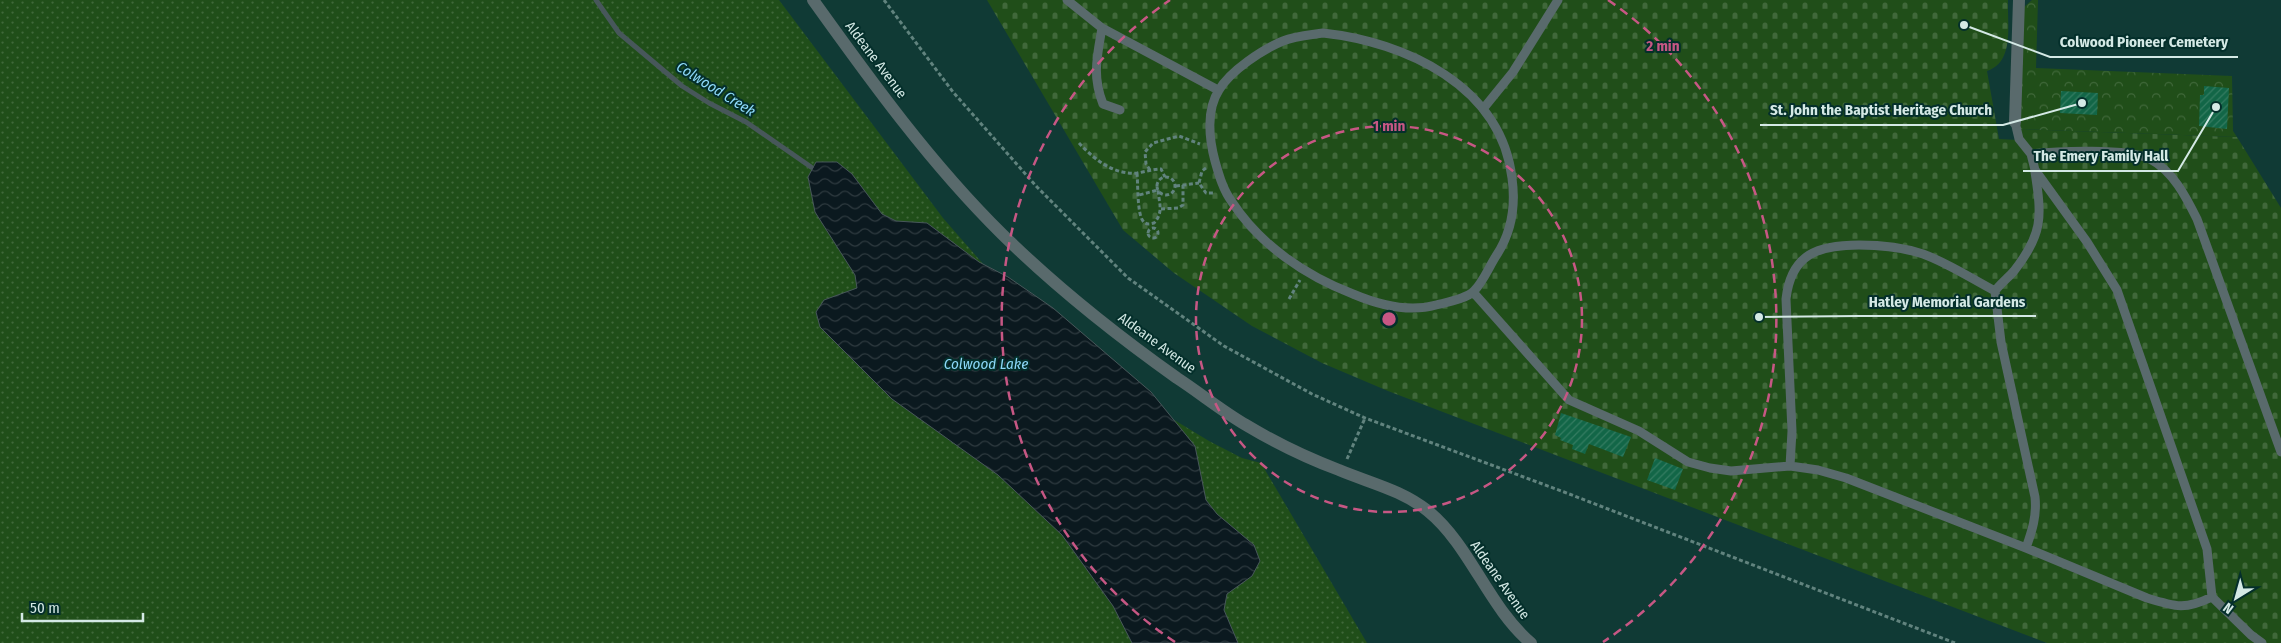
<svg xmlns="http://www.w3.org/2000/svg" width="2281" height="643" viewBox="0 0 2281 643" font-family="'Fira Sans Condensed',sans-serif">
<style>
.grass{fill:url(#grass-dots)}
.cemetery{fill:url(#cemetery-stones)}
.park{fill:url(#park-crowns)}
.water{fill:url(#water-waves);stroke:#47575a}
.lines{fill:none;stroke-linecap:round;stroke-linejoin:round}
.stream{stroke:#47575a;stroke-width:5}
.building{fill:url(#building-hatch)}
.path{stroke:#61837e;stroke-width:3;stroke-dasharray:4 2.5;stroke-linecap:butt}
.service{stroke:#596a6c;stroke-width:9}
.minor{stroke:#596a6c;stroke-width:12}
.tertiary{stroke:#596a6c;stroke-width:12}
.ring{fill:none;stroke:#c75784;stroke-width:2.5;stroke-dasharray:9 6}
.labels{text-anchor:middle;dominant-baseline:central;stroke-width:4;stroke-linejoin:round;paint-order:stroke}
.street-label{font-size:14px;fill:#d4e9e5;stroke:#042f2b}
.water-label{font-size:15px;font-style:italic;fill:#8cd8f8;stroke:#042f2b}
.centre{fill:#c75784;stroke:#042f2b;stroke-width:2.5}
.ring-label{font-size:15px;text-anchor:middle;font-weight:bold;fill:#c75784;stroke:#042f2b;stroke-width:4;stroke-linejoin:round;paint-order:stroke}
.leader{fill:none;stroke:#d4e9e5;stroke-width:2}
.callout-dot{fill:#d4e9e5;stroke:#042f2b;stroke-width:2}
.callout-label{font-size:15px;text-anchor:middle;font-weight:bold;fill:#d4e9e5;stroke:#042f2b;stroke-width:4;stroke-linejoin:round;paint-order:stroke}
</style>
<defs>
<pattern id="grass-dots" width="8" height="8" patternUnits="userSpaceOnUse" patternTransform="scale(1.25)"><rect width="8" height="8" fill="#204e19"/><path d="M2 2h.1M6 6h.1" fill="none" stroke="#40683a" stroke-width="1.8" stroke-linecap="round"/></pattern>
<pattern id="cemetery-stones" width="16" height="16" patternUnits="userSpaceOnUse" patternTransform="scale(1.25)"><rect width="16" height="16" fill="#204e19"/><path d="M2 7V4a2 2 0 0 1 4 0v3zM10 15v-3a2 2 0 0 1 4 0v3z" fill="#40683a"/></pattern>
<pattern id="park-crowns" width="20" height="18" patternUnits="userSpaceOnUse" patternTransform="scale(1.25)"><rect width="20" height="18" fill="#204e19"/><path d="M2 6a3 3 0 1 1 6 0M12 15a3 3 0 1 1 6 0" fill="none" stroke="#40683a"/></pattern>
<pattern id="water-waves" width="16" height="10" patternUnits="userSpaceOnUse" patternTransform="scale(1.25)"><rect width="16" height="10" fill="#0b191f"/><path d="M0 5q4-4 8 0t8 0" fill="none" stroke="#2e3a3f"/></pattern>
<pattern id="building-hatch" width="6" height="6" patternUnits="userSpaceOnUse" patternTransform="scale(1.25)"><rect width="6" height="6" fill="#126647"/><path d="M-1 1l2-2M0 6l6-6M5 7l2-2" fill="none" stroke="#347c61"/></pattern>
</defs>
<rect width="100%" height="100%" fill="#103a35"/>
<path class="grass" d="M0,0H779L943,218L1004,288L1138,398L1209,441L1242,458L1261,463L1367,643H0Z"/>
<path class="cemetery" d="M987,0H2008C2007,24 2015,62 1987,71L1999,139L2018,140L2019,129L2237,137L2281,208V643H2047L1388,391L1322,363L1252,326L1174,273L1123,230Z"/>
<path class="park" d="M2032,0H2038L2036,68L2232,76L2233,131L2237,137L2019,129L2022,9Z"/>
<path class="water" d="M816,162H837L852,174L882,214L896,221L927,223L979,262L1008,277L1053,308L1151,392L1195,446L1206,500L1217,514L1254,545L1260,561L1252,576L1227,594L1224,610L1238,643H1132L1113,606L1062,535L998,475L892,399L820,327L816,312L824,300L857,288L855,275L815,212L808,177Z"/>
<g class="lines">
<path class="stream" d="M596,0L619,33L682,86L709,103L746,122L811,167"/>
</g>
<path class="building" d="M2204,86L2229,88L2227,129L2199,126L2200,95H2204Z
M2061,91L2098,93L2097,115L2060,113Z
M1561,413L1631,437L1623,457L1589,444L1585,454L1572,449L1573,445L1560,440L1561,438L1555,435Z
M1655,458L1683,469L1675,490L1647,480Z"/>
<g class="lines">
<path class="path" d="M884,0L953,92L1037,187L1128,278L1224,346L1312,394L1365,418L1564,492L1955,643
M1079,143C1094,159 1113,175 1137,173C1145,172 1153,169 1161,169L1165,177
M1206,168L1202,171L1199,183L1206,193H1213
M1150,170L1146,164L1145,152L1153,143L1179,136L1200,144
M1137,173C1138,182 1137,214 1143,221C1146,225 1150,224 1154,223C1164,212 1159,203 1158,190L1139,195
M1157 186a9 9 0 1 1 18 0a9 9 0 1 1-18 0Z
M1176,186L1199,183
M1161,209L1178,208L1183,205V185
M1148 233a5 5 0 1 1 10 0a5 5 0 1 1-10 0Z
M1289,299L1300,280
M1347,459L1365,418"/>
<path class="service" d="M1067,0L1102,28L1218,90
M1102,28C1097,57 1092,76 1103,104L1120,110
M1323,33C1406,42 1501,86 1512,178C1516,207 1512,232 1496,256C1489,267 1483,282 1474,291C1466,299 1448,302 1436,305C1408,313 1379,305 1353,294C1306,276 1260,245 1232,202C1223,190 1219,175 1215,161C1209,139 1206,110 1219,90C1230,71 1263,49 1283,41C1295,36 1310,35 1323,33Z
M1483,109L1513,72L1558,0
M2015,122L2019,139L2031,154
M1473,292L1569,400L1639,431L1688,462L1710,468L1731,471L1790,466L1818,470L1846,478L2026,548L2147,598C2176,607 2185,610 2212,597
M1790,466L1792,431L1786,299C1791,254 1818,245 1859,245C1881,245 1902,247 1923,254C1948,263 1972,279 1995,291
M2026,548C2032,531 2037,516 2035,497L2001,342L1995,291C2001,283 2008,278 2014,271C2043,234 2042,217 2035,172
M2262,643L2251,635L2212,597L2207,549L2117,290L2087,242L2035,170L2031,154C2057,151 2128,148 2150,159C2173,171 2186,197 2197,219L2281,452"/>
<path class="minor" d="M2015,122L2019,0"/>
<path class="tertiary" d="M813,0C871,81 931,164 1002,234C1056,287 1115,334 1177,378C1200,393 1222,411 1246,425C1276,443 1307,458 1339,470C1370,483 1402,490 1428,511C1470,545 1489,608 1531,643"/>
</g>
<g class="ring">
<circle cx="1389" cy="319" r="193"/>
<path d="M1175 642A387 387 0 0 1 1170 0M1608 0A387 387 0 0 1 1603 642"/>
</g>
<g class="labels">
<g class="street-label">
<text transform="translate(876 60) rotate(53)">Aldeane Avenue</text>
<text transform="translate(1157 343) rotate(36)">Aldeane Avenue</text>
<text transform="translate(1500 580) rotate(55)">Aldeane Avenue</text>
</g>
<g class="water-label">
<text transform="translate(716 89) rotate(32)">Colwood Creek</text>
<text x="986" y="364">Colwood Lake</text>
</g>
</g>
<circle cx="1389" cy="319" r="8" class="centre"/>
<g class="ring-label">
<text x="1663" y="51">2 min</text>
<text x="1389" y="131">1 min</text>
</g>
<path class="leader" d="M1964 25L2050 57H2238M2082 103L2003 125H1760M2216 107L2178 171H2023M1759 317L1859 316H2036"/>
<g class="callout-dot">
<circle cx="1964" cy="25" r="5"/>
<circle cx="2082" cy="103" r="5"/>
<circle cx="2216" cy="107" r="5"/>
<circle cx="1759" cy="317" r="5"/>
</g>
<g class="callout-label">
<text x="2144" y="47">Colwood Pioneer Cemetery</text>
<text x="1881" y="115">St. John the Baptist Heritage Church</text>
<text x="2101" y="161">The Emery Family Hall</text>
<text x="1947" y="307">Hatley Memorial Gardens</text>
</g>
<g transform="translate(2236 598) rotate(217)" stroke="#042f2b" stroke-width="4" paint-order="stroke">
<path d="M0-4L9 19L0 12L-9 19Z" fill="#d4e9e5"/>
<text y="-8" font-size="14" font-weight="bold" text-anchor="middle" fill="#d4e9e5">N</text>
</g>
<path d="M22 613v8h121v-8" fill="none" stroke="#d4e9e5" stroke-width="2.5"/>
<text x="30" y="613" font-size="15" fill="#d4e9e5" stroke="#042f2b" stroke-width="4" paint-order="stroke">50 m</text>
</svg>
